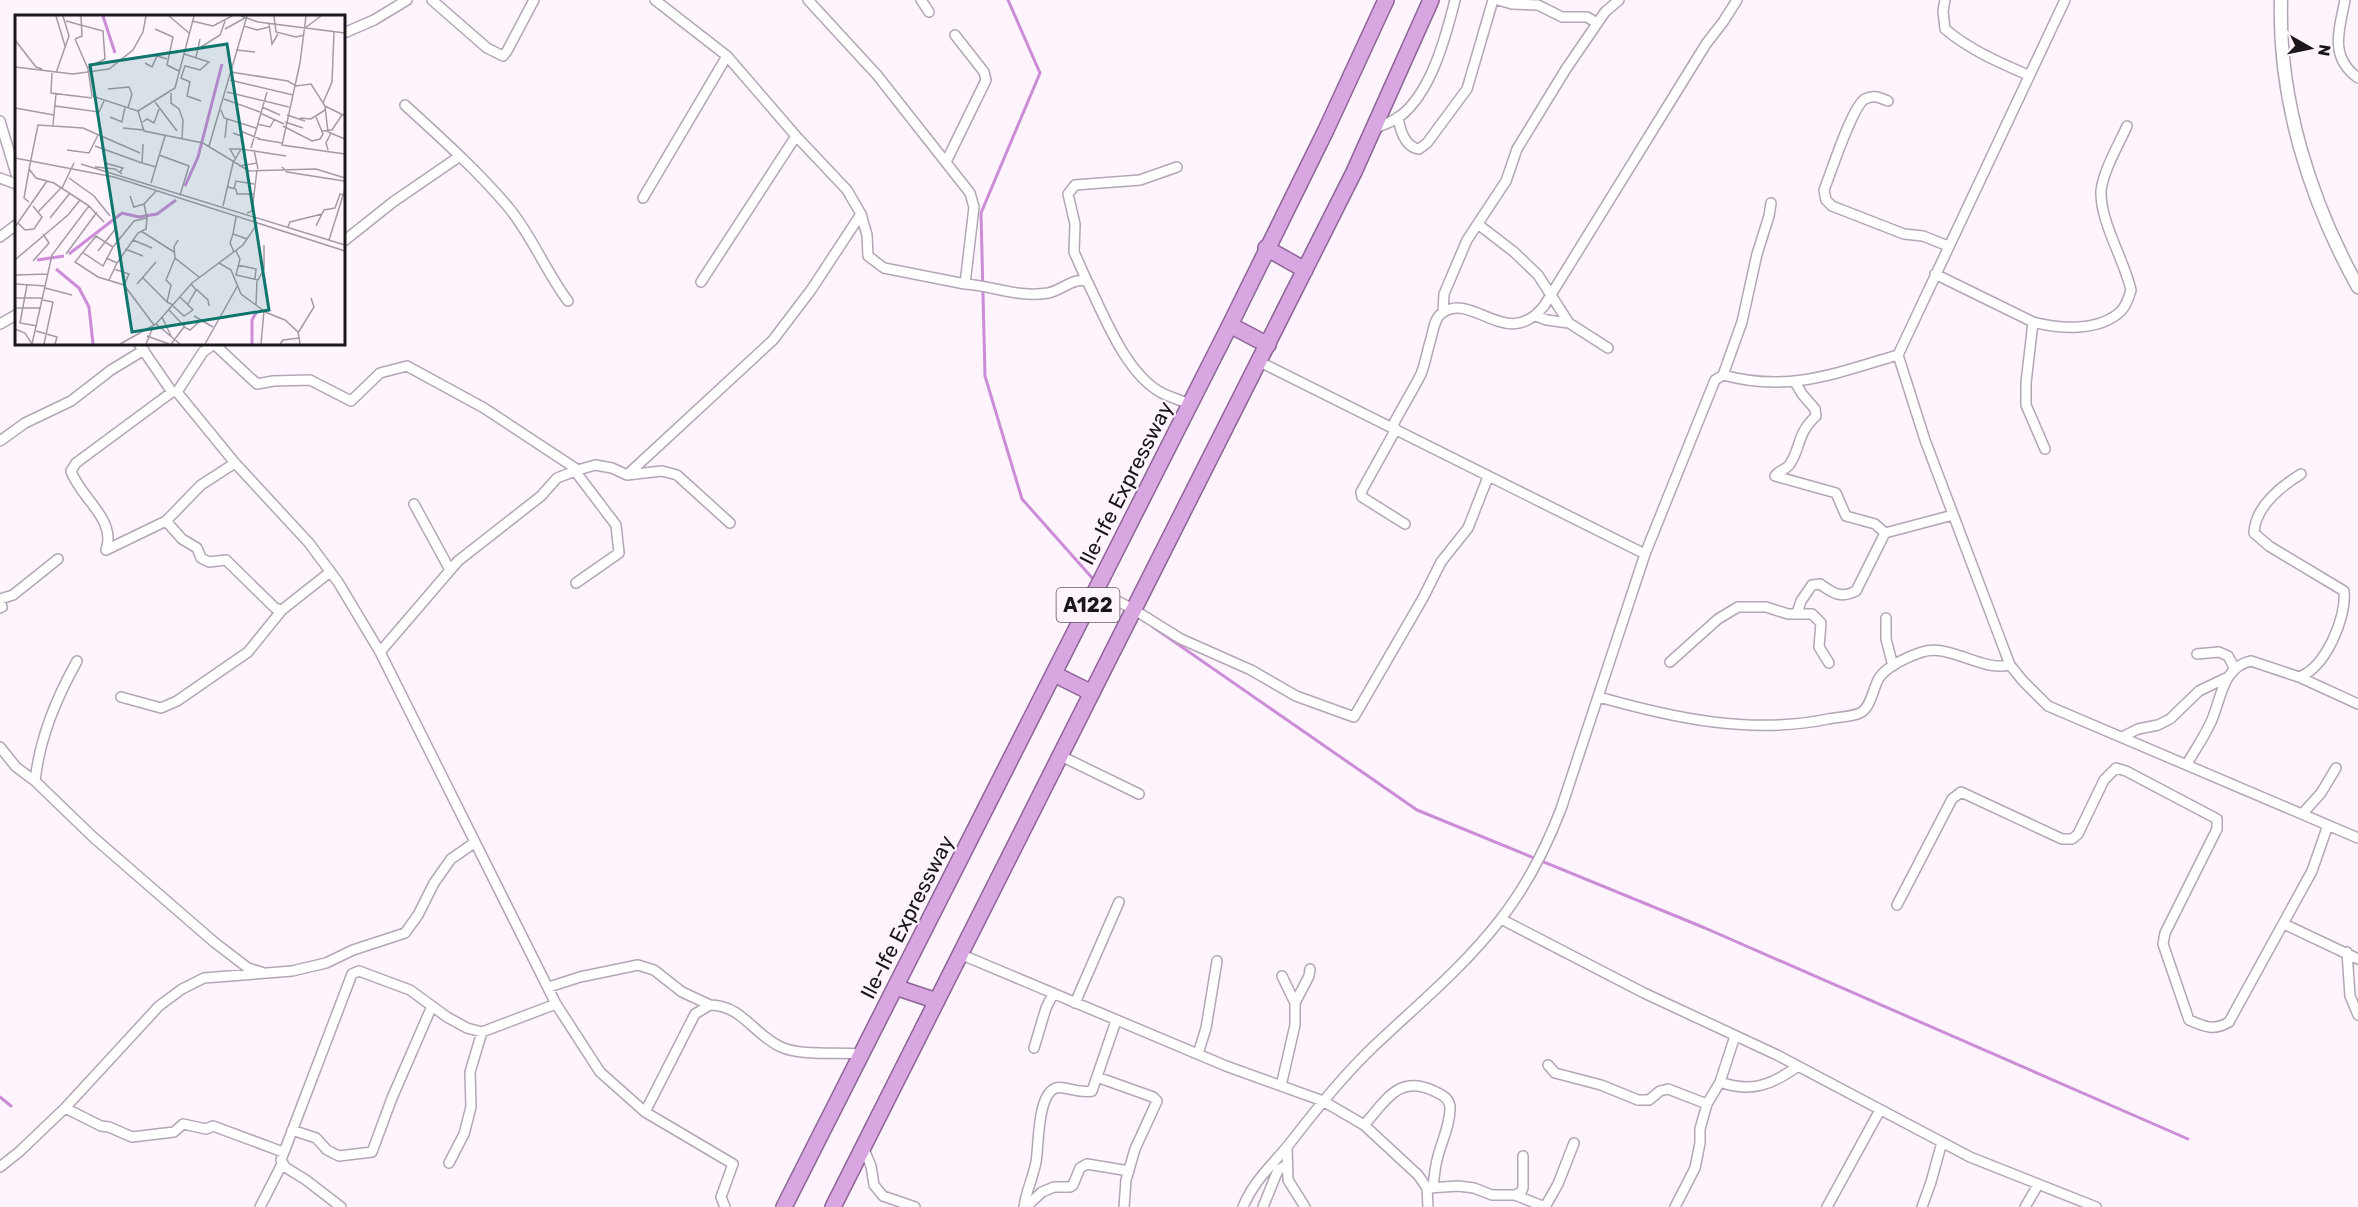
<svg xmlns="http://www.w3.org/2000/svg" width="2358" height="1207" viewBox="0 0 2358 1207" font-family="Rubik,sans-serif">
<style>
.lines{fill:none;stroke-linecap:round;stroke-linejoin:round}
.stream{stroke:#cc8cd8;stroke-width:3}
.minor-casing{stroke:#b3a6b6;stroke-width:12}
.tertiary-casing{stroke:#b3a6b6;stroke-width:15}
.trunk-casing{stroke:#8f6597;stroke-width:18}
.minor{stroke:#fff;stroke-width:9}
.tertiary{stroke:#fff;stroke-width:12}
.trunk{stroke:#d8a6e0;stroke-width:15}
.labels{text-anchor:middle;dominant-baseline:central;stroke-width:4.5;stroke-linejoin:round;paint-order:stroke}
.shield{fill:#fdf4fe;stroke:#5f5960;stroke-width:1.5}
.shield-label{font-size:20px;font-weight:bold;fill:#1b161c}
.street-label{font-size:21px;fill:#1b161c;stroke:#fdf4fe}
.inset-river{fill:none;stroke:#cc8cd8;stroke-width:3}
.inset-road{fill:none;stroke:#a39ba4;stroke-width:1.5}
.view{fill:#0f766e;fill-opacity:0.15;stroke:#0f766e;stroke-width:3}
.inset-edge{fill:none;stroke:#1b161c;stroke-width:3}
</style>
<rect width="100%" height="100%" fill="#fdf4fe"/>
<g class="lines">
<path class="stream" d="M1008,0L1040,73L981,213L985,376L1022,499L1094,580
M1153,627L1417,810L1705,928L2188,1139
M0,1097L11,1106"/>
<defs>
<path id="minor" d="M432,0L487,48L503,56L507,51L534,0
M655,0L727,56L796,136L847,190L861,214L867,235L868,256L884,268L965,284
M808,0L877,75L970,193L974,207L965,284C994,286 1018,298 1048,293C1063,290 1071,278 1087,281C1104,315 1125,372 1160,392C1169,397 1180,400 1190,404
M921,0L929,12
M1498,0L1512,4L1538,5L1562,17H1587L1597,23
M1945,0L1943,11L1945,29C1970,50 1998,62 2028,75
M2345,0C2339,31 2329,57 2358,78
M344,33L374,20L407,0
M1888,101C1880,98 1874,94 1865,99C1852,106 1831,173 1824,190L1826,200L1832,206L1904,234L1923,236L1948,246
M405,105C441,138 478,171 509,208C532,236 546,272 568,301
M1398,117C1400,130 1405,147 1419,149L1427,143L1467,89L1493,0
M0,121L16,174
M1374,129C1382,125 1392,122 1399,117C1431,94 1446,36 1455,0
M946,162L986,80L984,72L955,35
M0,178L16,184
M643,198L727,56
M1479,225L1514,252L1538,275L1569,323L1608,348
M0,237L16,225
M344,241L393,202L460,156
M1935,274L2033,322C2060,329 2099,332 2121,311C2127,305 2129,297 2131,290C2124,259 2100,222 2101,191C2103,171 2119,144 2127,126
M1087,281L1074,252L1075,224L1068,194L1075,185L1140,180L1177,167
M701,282L796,136
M1443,312L1444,294L1467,240L1506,181L1517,149L1566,69L1605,12L1619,0
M1536,316L1547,320L1569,323
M2033,322L2026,383V405L2045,449
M0,324L16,315
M139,344L172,392H177L235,463L309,543L338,582L380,652L556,1004L600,1072L645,1112L733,1164L721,1197L725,1207
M214,344L257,384L273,381L310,380L351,401L380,373L407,366L484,408L578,470
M1898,355L1925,440L2010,665L2023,681L2048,706L2358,838
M1260,362L1645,554
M1723,375L1742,322L1757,254L1769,216L1771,203
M1795,382L1802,394L1815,409L1816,416C1796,435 1802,445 1790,464C1786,470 1779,470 1775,476L1836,493L1846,516L1875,524L1885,533
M177,392L203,352L214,344
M1392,427C1401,409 1412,392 1421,374C1425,364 1427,352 1430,342C1433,333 1434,318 1442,313C1473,291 1507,352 1544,306L1706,44L1723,22L1737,0
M1396,429L1361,492L1362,497L1405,524
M0,441L25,423L71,401L111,370L144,350
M575,471L616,525L619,553L576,583
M627,475L773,340L811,290L861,214
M414,504L450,570
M166,521L182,539L197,548L201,558L209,562L226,560L275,608L282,610L330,572
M106,550C117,519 80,498 71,471L76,463L172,392
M106,550L166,521L201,485L235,463
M1096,590L1133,609L1181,639L1251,670L1296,696L1354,717L1423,598L1441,562L1468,528L1488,477
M0,599L13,595L58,559
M0,601L2,607L0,608
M1797,613L1801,601L1812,585L1820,584C1833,593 1840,599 1856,591L1885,533L1953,515
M1886,618V639L1893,666
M380,652L458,561L541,496L557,478L578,470L595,465L612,468L627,475L662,471L677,475L730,523
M2197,654L2219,652L2228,656L2235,669
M1670,662L1718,619L1738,607H1766L1788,614H1812L1821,623L1819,647L1829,663
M2299,677C2325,668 2347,618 2344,591L2269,546L2254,533C2255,507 2280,487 2301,474
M121,697L161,708L177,701L248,652L282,610
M1599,697C1673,718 1751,735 1828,719C1838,717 1851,717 1860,713C1871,708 1873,688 1879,678C1887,666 1909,656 1922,652C1950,643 1981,672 2010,665
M2122,737L2138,729L2158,725L2170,719L2199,691L2226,678
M0,747L16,767L35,781L93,837L214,942L248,968L261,972
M1061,756L1139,794
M2187,764C2195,750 2204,737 2211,722C2221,700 2222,667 2251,661L2299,677L2358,704
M35,781C40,737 56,699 77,661
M2302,814L2321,793L2336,768
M1897,905L1952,799L1961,792L2062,839H2072L2078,834L2104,780L2116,768L2126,771L2217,819V829L2165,933L2163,944L2189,1020C2205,1027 2214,1031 2229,1022L2312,871L2328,825
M1501,919L1644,993L1777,1055L1970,1157L2096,1207
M2284,924L2358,959
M2347,952L2350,996L2358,1015
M960,954L1226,1066L1323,1101L1364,1125L1418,1175L1427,1188L1428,1207
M549,987L580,977L638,965L654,970L682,992L710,1005
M1075,1003L1119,902
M1295,1003L1309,976L1310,969
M1034,1048L1046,1008L1053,994
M1198,1054L1206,1028L1217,961
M1548,1065L1555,1073L1601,1085L1638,1100H1649L1660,1091L1668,1089L1707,1104
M1097,1077L1153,1097L1157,1101L1135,1149L1126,1180L1124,1207
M1720,1082L1735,1036
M1281,1086L1295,1025V1003L1282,976
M65,1108L101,1126L109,1127L132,1137L174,1132L183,1124L206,1129L213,1126L283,1152
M645,1112L695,1014L710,1005C742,1005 754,1035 781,1047C801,1056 837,1052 860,1054
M1364,1125C1386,1101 1398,1074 1434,1091C1442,1095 1448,1097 1450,1106C1451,1122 1442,1141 1438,1156C1435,1166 1434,1177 1433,1188
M292,1130L316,1138L327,1150L339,1156L372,1152L392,1098L432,1006
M863,1147L871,1166L874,1185L883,1196L915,1207
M1287,1148L1288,1180L1305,1207
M449,1163L464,1134L471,1107L470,1072L482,1032
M0,1167L19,1152L65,1108L159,1006L182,989L204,978L292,971L326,963L353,950L405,933L418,915L434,883L451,859L474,843
M1428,1188L1458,1186L1474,1188L1492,1195H1515L1545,1207
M1515,1195L1521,1192L1523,1188V1156
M260,1207L282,1164
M341,1207L306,1180L285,1167L281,1160L352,974L359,971L410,990L447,1017L467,1028L482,1032L556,1004
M1024,1207C1026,1191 1033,1178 1036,1162C1039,1146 1037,1094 1056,1088C1064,1085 1077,1094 1092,1091L1116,1021
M1026,1207L1042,1192L1054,1187H1070L1073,1185L1080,1168L1087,1164L1129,1171
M1243,1207C1254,1179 1276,1162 1294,1138C1318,1107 1343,1076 1371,1049C1415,1007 1463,968 1500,920C1526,887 1546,848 1561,809L1645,554L1715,380L1723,375C1789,393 1836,373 1898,355L2065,0
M1263,1207L1278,1170L1287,1165
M1545,1207L1558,1184L1574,1143
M1675,1207L1695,1168L1700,1143V1129L1707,1104L1720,1082C1751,1093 1772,1085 1798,1066
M1827,1207L1880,1110
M1922,1207L1931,1182L1942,1142
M2025,1207L2038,1185"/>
<path id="tertiary" d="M2281,0C2278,99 2310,201 2358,287"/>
<path id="trunk" d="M1266,248L1305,270
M1230,325L1268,345
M1054,674L1092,693
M895,987L937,1001
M784,1207L1230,325L1326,130L1386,0
M833,1207L1354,172L1431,0"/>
</defs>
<use href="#minor" class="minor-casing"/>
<use href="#tertiary" class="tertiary-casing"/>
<use href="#trunk" class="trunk-casing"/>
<use href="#minor" class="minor"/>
<use href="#tertiary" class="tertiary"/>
<use href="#trunk" class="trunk"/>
</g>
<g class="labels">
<rect class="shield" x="1056.5" y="588" width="63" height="34" rx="4.5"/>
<g class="shield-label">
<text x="1088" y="605">A122</text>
</g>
<g class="street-label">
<text transform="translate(1126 483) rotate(-63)">Ile-Ife Expressway</text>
<text transform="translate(907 917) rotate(-63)">Ile-Ife Expressway</text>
</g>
</g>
<g transform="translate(15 15)">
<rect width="330" height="330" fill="#fdf4fe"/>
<path class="inset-river" d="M88,1L100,38M170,171L183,142L207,49M54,239L107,198L124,202L142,199L161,185M22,245L49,241M41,254L64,273L74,292L78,329M237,329V305L242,296"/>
<path class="inset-road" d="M41,1L50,31M154,1L174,18M226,1L243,7L330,18M259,1L261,17L281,22L289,20M291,1L285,48L267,130L330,139M51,6L88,16L90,44L72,53M177,6L198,11L217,1M254,9L257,29L263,19M229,11L242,15L254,12M290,13L306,1M140,14L158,22L152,50L164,56M210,14L230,3M60,24L73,54L77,81L123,96L129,116L188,128L234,156L301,154L330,163M60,24L67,21L66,1M0,25L21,52L27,54M183,34L205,20L210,6M221,35L240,37M169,39L194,47L185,55L170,51L166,63L175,67L172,81L186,86M181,42L185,24M130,48L137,52L142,41L152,44M0,52L58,59L94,54L118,35L128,17L131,1M216,57L273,66L281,71L296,69L310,91L313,117L330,124M37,58L36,78L77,83M41,58L54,21L48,1M215,65L278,80M93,74L114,72L117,79L113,93M212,77L274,92M156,78V88L164,94L168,105L167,124M209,84L245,97M140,87L162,116M308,88L317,67L319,17M40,91L84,97L89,86M310,91L330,101M247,92L265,100M0,93L39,100M206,95L209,103L241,113M123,96L160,73L179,1M245,98L269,109M272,100L290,106M95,102L107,107L110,92M285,103L296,104L310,95M128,107L132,104L139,108L144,94M270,107L288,113M242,109L255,112L259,105M38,110L41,79M268,111L297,126L305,124L308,119L301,102M108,113L129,115M307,116L317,115L327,100M218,118L226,121L228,117L245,124M210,123L212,104M243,124L267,128M128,129L127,148L141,152M80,131L127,148M194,131L232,1M236,133L252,77M52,135L74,138L83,120M239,135L243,154M313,135L311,128L316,118M144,140L174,151L165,180M0,143L99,162L330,236M220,143L215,134H225M90,148L108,153L105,157M66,149L330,230M224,151L242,148M80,152L100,154L107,159M267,152L272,157L329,166M54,163L79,181L95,201M136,168L150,121M213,172L221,174L222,179H239M47,173L59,148M219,174L221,166L239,169M115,181L119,192L129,189M14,187L9,183L14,155M74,191L89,207M208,191L218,148L226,134L271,141M23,197L46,173M232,198L237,196L242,155M221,202L218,219L232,224M35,203L55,178M3,208L10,215L19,214L27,202L18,191M301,211L309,195L320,193L325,179L328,180M0,212L32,166M273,212L275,207L307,199M126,216L159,237M218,219L215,228L219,237M118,225L137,233M163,225L159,232L160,243L184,262M314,225L330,174M98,232L81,221L60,247L83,262L109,270L139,310M110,234L128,241M83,236L102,212M221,236L225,244L221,260L243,265L249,254V230M67,237L88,251L98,232L119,206L132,203L129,189L141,176M51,239L82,197M91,243L102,248L123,218L131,214L132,203M1,244L53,200L65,185M18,246L34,228L28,219M204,248L216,255L226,279L249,296L246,329M223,250L241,254L240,264M99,254L114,259L109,270M0,260L33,259M127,262L152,287M94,265L102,248M0,269L31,271M122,269L141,247M12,270L5,308L22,311M30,273L57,280M181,274L193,285L194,291M0,283H28M28,285L38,287L29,329M173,289L181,275L176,269M158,290L152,287L156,270L151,265L160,243M241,290L242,264M158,291L169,301L178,295L165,282M0,293H26M154,295L170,312M250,297L270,305L283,317L285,329M179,301L198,312M147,302L156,321M141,309L165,329M0,314L10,318L17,329M21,316L42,322L40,329M283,318L299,292L296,283M132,321L154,329M17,329L37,240L74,191L39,168L21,163L14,154L23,110L68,113L125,138M105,329L141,309L177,268L228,230L242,209M131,329L138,312M156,329L169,312L175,315L185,306M190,329L223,270M265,329L268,325L284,323"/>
<path class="view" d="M212,29L254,295L117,317L75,50Z"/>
<rect width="330" height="330" class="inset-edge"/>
</g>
<g transform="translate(2310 48) rotate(99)" stroke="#fdf4fe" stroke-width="4.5" paint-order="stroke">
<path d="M0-4.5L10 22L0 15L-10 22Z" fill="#1b161c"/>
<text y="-9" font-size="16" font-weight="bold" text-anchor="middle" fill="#1b161c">N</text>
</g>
</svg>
